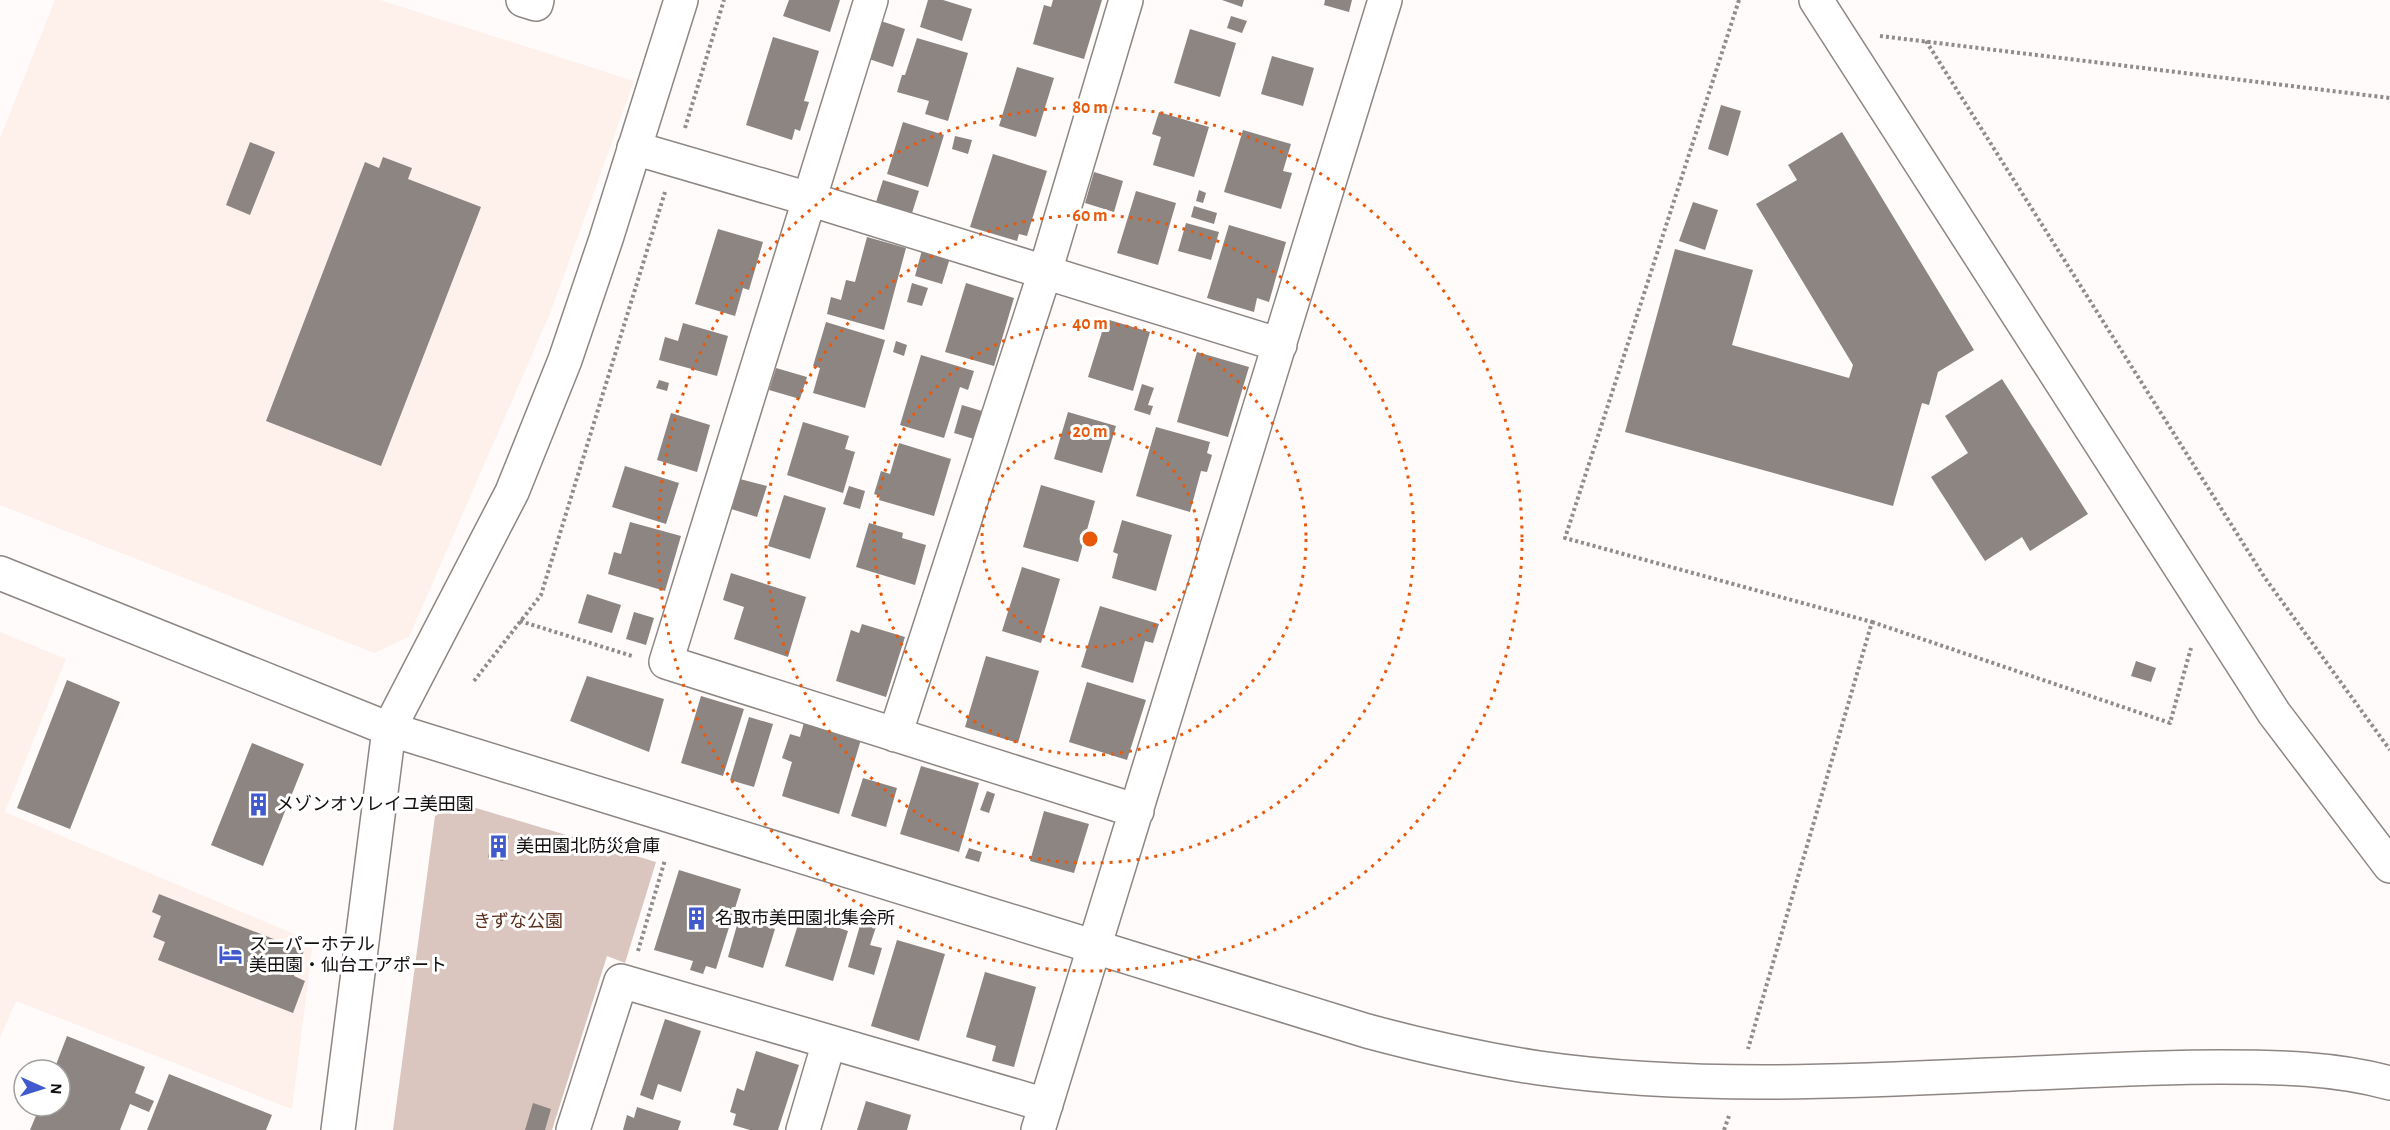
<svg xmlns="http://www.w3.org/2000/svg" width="2390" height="1130" viewBox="0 0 2390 1130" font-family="'Alegreya Sans','Noto Sans JP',sans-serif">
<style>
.built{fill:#fef0eb}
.green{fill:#dac6be}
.building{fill:#8c8582}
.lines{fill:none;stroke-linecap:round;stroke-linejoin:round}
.minor-casing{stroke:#8d8683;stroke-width:36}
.tertiary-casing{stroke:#8d8683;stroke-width:36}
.path{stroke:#8f8c8b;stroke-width:4;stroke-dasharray:3 3;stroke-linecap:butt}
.minor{stroke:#fff;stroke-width:33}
.tertiary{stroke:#fff;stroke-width:33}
.ring{fill:none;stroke:#e8590c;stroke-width:3;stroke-dasharray:3 6}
.labels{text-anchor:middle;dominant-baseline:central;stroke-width:6;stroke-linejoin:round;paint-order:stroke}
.poi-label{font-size:18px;fill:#110e0d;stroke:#fff;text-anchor:start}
.park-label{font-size:18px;fill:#5c2f1d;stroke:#fff}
.centre{fill:#e8590c;stroke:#fff;stroke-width:3}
.ring-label{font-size:18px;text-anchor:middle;font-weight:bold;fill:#e8590c;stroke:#fff;stroke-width:6;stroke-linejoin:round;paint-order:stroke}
</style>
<rect width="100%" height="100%" fill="#fefbfa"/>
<path class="built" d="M55,0H380L634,81L551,311L409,637L374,653L0,505V138Z
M0,632L66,659L5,812L313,942L292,1109L16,1001L0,1038Z"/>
<path class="green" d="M456,802L656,862L625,963L607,956L552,1130H393L435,816Z"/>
<path class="building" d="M789,0H840L830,32L783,16Z
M928,0H943L972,9L962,41L920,27Z
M1053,0H1102L1084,59L1033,44L1044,5L1051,7Z
M1222,0H1244L1242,7Z
M1325,0H1352L1349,12L1324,5Z
M1231,16L1247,21L1242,33L1227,28Z
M878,20L905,29L893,67L866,58Z
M1190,29L1236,43L1220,97L1174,83Z
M773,37L819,51L804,101L809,102L800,131L795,129L792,140L746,125Z
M917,38L968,53L948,121L925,114L929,101L897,92L902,75H905Z
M1272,56L1314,68L1303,106L1261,94Z
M1017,67L1054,78L1036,137L999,126Z
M1721,105L1741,111L1728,156L1708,149Z
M1159,112L1209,127L1194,177L1153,165L1161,137L1152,134Z
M903,122L944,135L928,187L887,174Z
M1243,130L1291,144L1283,171L1292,173L1281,209L1224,192Z
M1842,132L1974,350L1938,372L1929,405L1922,403L1893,506L1625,432L1675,249L1753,270L1732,345L1849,378L1853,365L1756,204L1797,180L1788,165Z
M955,136L972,140L968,154L952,149Z
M250,142L275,152L250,215L226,205Z
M993,154L1047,171L1027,236L1019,234L1017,241L970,227Z
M383,157L412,168L408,179L481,207L381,466L266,421L365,162L379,168Z
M1094,172L1123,181L1114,212L1085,203Z
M883,180L919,191L912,213L876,202Z
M1199,190L1206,193L1203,203L1196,201Z
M1136,191L1176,203L1158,265L1117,253Z
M1693,202L1718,210L1705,250L1679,241Z
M1194,206L1217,213L1214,224L1191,217Z
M1186,223L1219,232L1211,260L1178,251Z
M1229,225L1286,242L1269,302L1257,298L1254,312L1207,298Z
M718,229L763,242L749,290L743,288L735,316L695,304Z
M867,237L906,248L884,330L827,314L831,297L841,300L846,280L855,282Z
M922,250L950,258L942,284L915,276Z
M912,283L928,288L922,306L907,302Z
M966,283L1014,298L994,366L945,352Z
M1106,319L1150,332L1133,391L1088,377Z
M826,322L885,340L865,408L813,393L820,368L813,366Z
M683,323L728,336L717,376L659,360L665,337L678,341Z
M896,341L907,345L904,356L893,352Z
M1197,352L1249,367L1228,437L1177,422Z
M921,355L974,371L968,390L960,387L944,438L900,425Z
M776,368L807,377L800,399L769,390Z
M2002,379L2088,514L2030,551L2022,537L1985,561L1931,477L1968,453L1945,416Z
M659,380L669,383L667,391L656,388Z
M1142,384L1154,388L1148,405L1153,406L1150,415L1134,410Z
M962,405L982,411L974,439L954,433Z
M1068,412L1116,426L1102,473L1054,459Z
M671,413L710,425L697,472L657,460Z
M803,422L849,436L845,449L855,452L843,493L787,475Z
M1156,427L1210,442L1207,453L1212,455L1207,472L1201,471L1190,512L1136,496Z
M899,443L951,459L934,516L879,500L880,496L874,494L881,471L890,474Z
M625,466L679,483L666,524L612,507Z
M736,478L767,486L757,517L728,508Z
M1041,485L1095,501L1078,562L1023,547Z
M849,486L865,491L860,509L843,504Z
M784,495L826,508L810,559L768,546Z
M1122,520L1172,535L1156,591L1112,578L1118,554L1113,552Z
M630,522L681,536L665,591L608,574L614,552L621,554Z
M869,523L903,533L902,538L926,545L915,585L856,567Z
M1022,567L1060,579L1041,643L1002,631Z
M731,573L806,597L788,657L734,639L744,607L723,600Z
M587,594L621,605L612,633L578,623Z
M1100,606L1159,624L1153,643L1145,641L1133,683L1081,667Z
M634,612L654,618L646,645L626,639Z
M862,624L905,637L886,697L836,681L851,630L859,633Z
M986,656L1039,671L1018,743L965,727Z
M2136,661L2156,668L2151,682L2131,676Z
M587,676L664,699L649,752L570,721Z
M67,680L120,702L70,829L17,808Z
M1087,682L1146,700L1127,760L1069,742Z
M701,696L744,709L723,776L681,763Z
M749,717L773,724L754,787L730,780Z
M805,719L862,736L839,814L782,796L792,762L782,758L790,734L800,737Z
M252,743L304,764L263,866L211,845Z
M921,766L979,783L959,852L900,834Z
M863,778L897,788L886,827L851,816Z
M987,791L995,794L989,813L980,810Z
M1044,811L1089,824L1074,873L1030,861Z
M494,833L509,836L503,861L488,857Z
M969,848L982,852L979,862L965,858Z
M679,870L741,889L716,969L706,966L703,974L690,970L693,961L654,950Z
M159,894L304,951L294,976L305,981L293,1013L158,960L165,942L153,937L161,916L152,912Z
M801,915L848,931L833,981L785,966Z
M739,918L775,929L763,968L728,957Z
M861,922L876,927L870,945L882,948L874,975L848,967Z
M897,940L945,954L919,1041L871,1026Z
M985,972L1036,987L1014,1067L992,1061L996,1046L966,1037Z
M665,1019L701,1031L681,1092L658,1084L653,1100L640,1095Z
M67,1036L145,1067L135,1093L154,1101L149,1112L130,1104L120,1130H30L40,1106H60V1070H54Z
M756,1051L799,1065L778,1130H750L733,1125L736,1114L730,1112L737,1088L744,1091Z
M169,1074L272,1115L266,1130H147Z
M866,1101L911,1115L907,1130H857Z
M533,1103L551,1109L545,1130H525Z
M637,1107L681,1121L678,1130H623L627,1115L634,1118Z"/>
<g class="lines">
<defs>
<path id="minor" d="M523,0L536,4L537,0
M871,0L666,662L1137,811
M634,148L809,199L1280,345
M895,735L1045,272L1126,0
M573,1130L621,981L1046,1105
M803,1130L829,1042
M1038,1130L1385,0"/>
<path id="tertiary" d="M1816,0L2274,713L2390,866
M0,573L389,729L1367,1031C1423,1046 1480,1059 1539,1068C1687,1089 1839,1082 1988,1075C2065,1072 2143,1067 2221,1067C2278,1067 2335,1068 2390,1083
M338,1130L389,729L512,492L565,360L606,239L681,0"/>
</defs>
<use href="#minor" class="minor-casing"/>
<use href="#tertiary" class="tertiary-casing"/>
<path class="path" d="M1739,0L1565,538L1872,622L1748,1049
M1880,36L2390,98
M1926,41L2265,578L2390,750
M685,128L724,0
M520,621L632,656
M1872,622L2170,723L2191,648
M474,681L541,595L665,192
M638,951L665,860
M1724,1130L1729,1116"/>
<use href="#minor" class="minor"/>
<use href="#tertiary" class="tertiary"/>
</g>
<g class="ring">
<circle cx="1090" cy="539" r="108"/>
<circle cx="1090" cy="539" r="216"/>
<circle cx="1090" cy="539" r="324"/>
<circle cx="1090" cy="539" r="432"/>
</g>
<defs>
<symbol id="building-bare" viewBox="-9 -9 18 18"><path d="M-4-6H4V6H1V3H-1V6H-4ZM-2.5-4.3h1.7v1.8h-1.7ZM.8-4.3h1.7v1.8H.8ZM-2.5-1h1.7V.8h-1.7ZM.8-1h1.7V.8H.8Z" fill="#4059cc" stroke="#fff" stroke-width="2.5" paint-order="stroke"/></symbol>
<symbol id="hotel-bare" viewBox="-9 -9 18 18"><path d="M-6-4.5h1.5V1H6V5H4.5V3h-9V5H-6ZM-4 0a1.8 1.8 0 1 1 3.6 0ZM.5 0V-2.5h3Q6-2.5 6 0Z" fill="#4059cc" stroke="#fff" stroke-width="2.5" paint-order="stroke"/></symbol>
</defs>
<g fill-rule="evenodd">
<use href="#building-bare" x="242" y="788" width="33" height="33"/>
<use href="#building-bare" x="482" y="830" width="33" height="33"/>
<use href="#building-bare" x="680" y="902" width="33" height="33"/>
<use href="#hotel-bare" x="214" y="938" width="33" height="33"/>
</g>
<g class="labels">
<g class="poi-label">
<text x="276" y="805">メゾンオソレイユ美田園</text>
<text x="516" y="847">美田園北防災倉庫</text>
<text x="715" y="919">名取市美田園北集会所</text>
<text x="249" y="945">スーパーホテル<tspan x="249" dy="21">美田園・仙台エアポート</tspan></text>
</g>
<g class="park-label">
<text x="518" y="922">きずな公園</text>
</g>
</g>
<circle cx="1090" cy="539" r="9" class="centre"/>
<g class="ring-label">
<text x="1090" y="113">80 m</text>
<text x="1090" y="221">60 m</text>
<text x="1090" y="329">40 m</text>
<text x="1090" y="437">20 m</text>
</g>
<g transform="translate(42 1088) rotate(93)"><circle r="28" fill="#ffffff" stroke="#a09f9e" stroke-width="1.5"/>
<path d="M0-4.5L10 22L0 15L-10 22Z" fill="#4059cc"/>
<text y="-9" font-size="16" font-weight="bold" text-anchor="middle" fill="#110e0d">N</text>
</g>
</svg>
